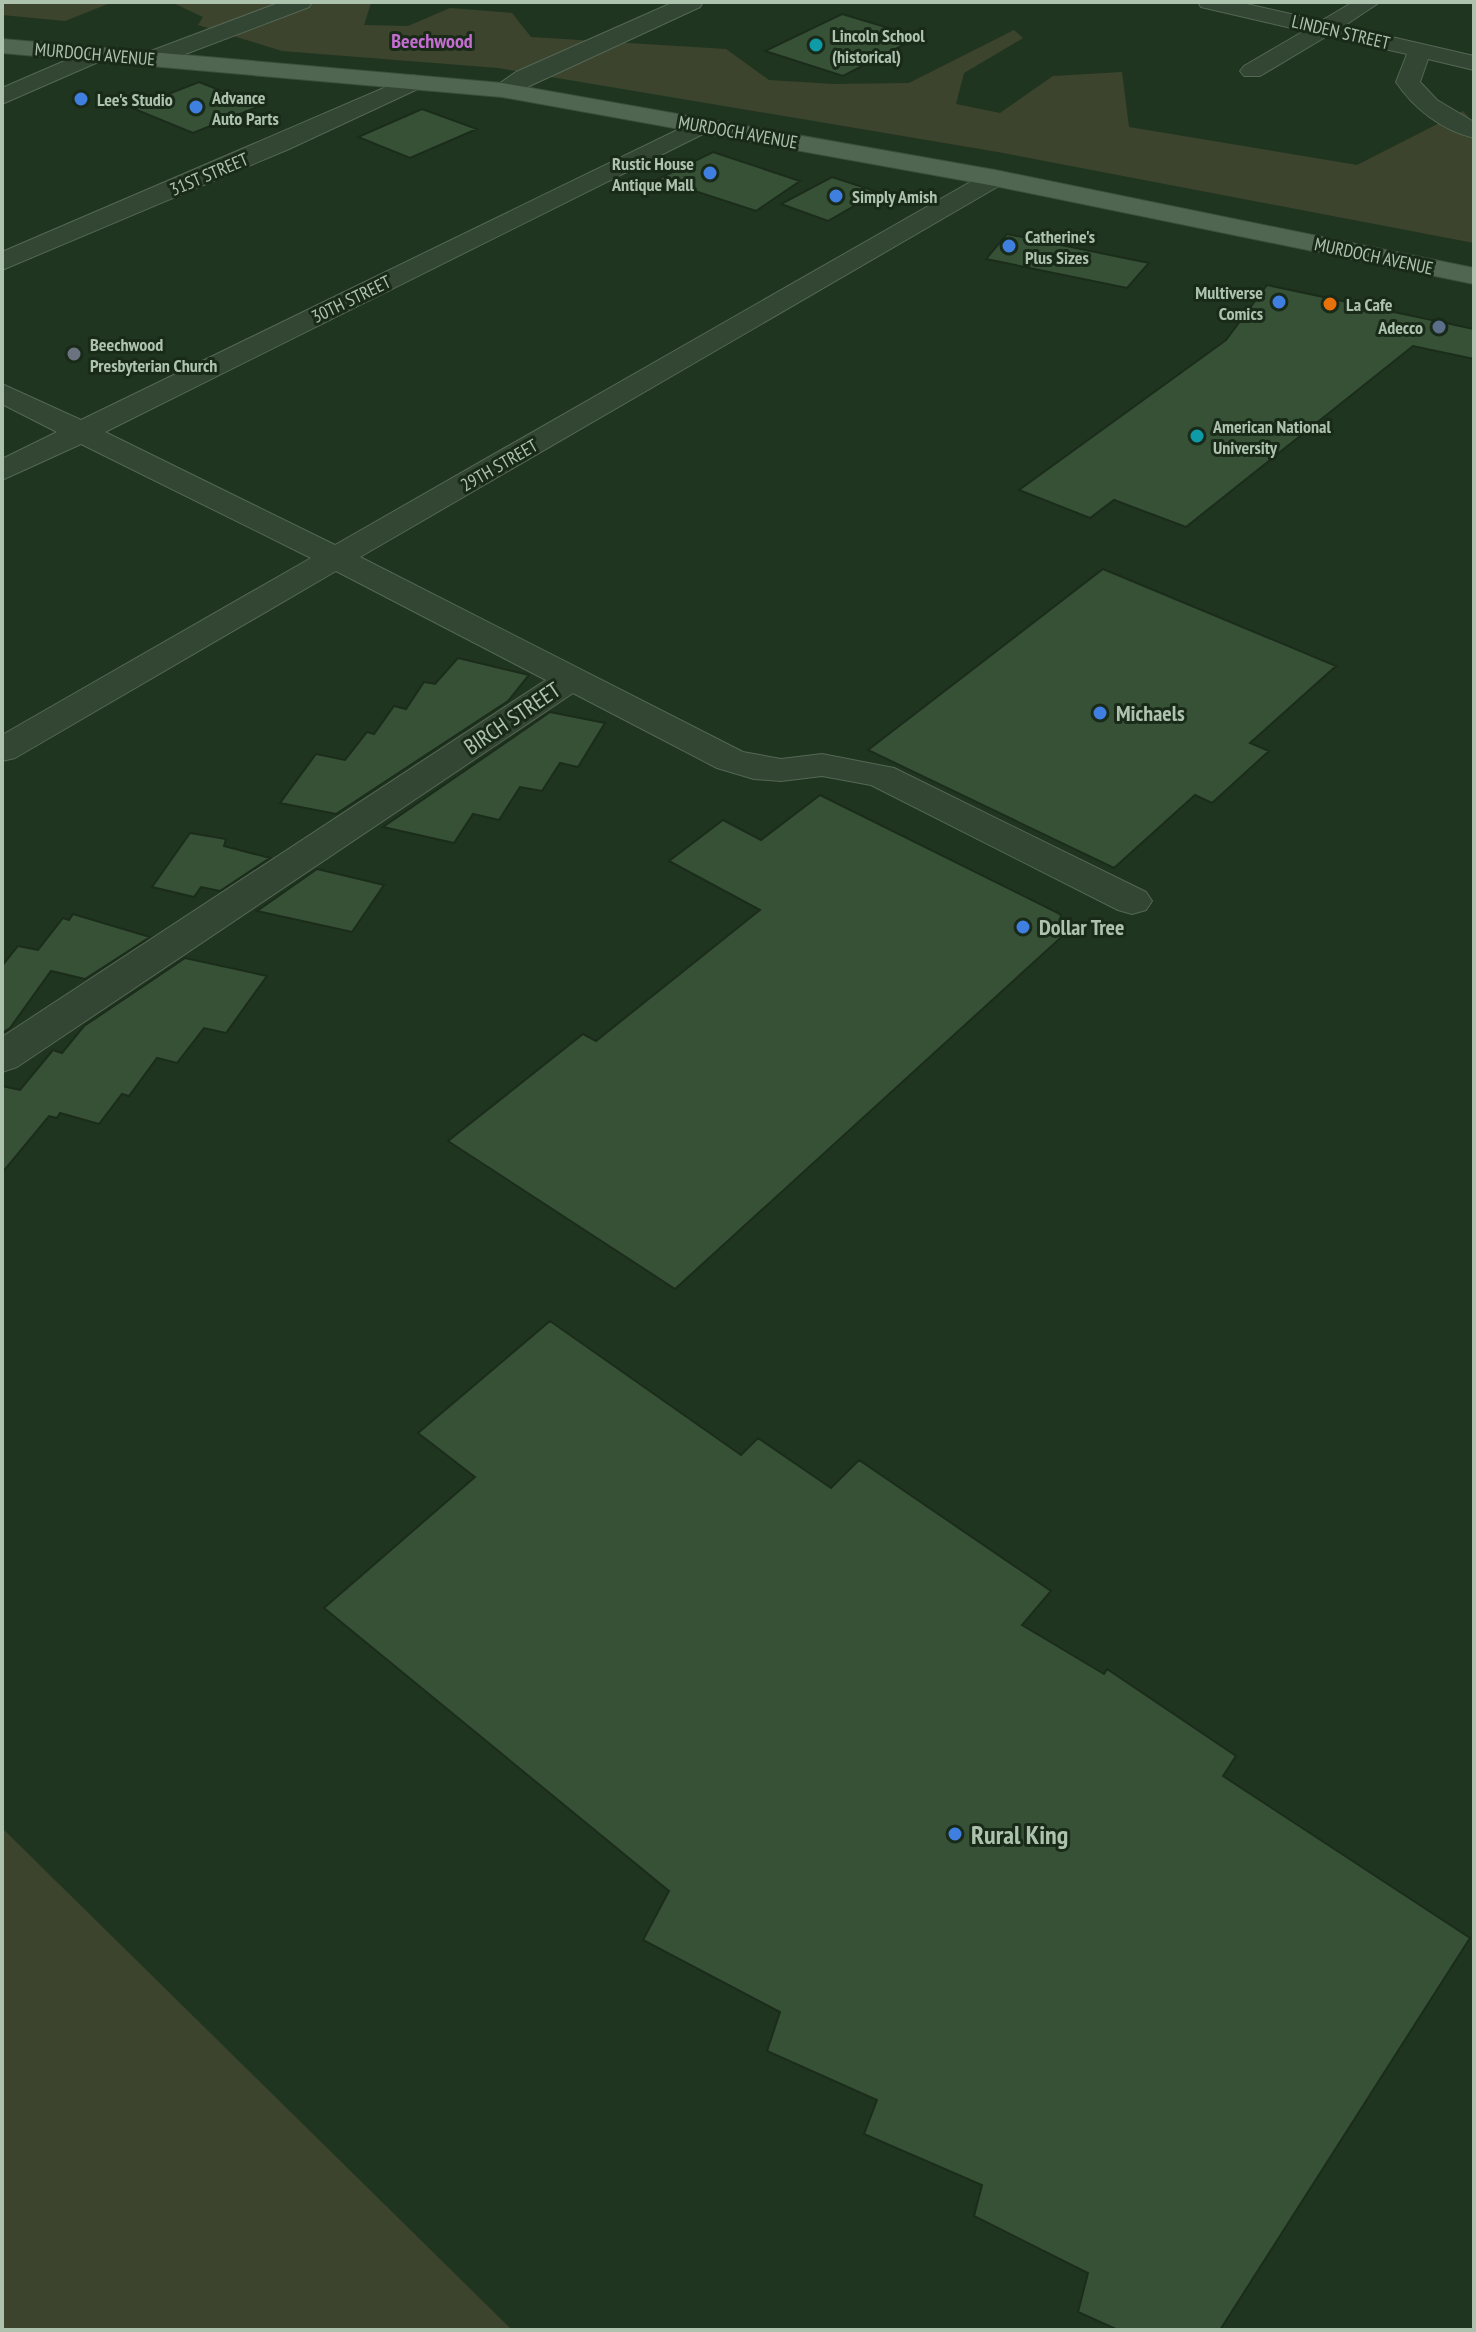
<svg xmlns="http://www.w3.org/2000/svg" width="1476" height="2332" viewBox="0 0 1476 2332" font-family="'PT Sans Narrow',sans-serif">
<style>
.green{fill:#3d442e}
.building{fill:#375137;stroke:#1b2c1b;stroke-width:2}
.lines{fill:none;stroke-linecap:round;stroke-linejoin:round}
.minor-casing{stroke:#546754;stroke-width:2}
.major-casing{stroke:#3d4f3d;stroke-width:2}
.minor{fill:#334634;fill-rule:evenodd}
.major{fill:#516651;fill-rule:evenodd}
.culture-dot{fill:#0f9aa8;stroke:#192a19;stroke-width:3}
.shop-dot{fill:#3f7fe0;stroke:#192a19;stroke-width:3}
.food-dot{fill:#e8710a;stroke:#192a19;stroke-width:3}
.service-dot{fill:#5c6f8a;stroke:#192a19;stroke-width:3}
.worship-dot{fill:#6b7280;stroke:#192a19;stroke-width:3}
.labels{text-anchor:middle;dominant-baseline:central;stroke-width:6;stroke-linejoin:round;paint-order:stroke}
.far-street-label{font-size:18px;fill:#adc3ae;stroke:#192a19}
.far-poi-label{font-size:18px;font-weight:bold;fill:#adc3ae;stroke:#192a19;text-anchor:start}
.far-neighbourhood-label{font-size:20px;font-weight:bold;fill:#c46ed2;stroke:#192a19}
.poi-label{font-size:22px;font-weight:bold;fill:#adc3ae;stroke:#192a19;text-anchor:start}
.street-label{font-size:22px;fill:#adc3ae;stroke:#192a19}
.near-poi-label{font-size:26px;font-weight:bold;fill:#adc3ae;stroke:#192a19;text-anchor:start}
</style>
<rect width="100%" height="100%" fill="#203520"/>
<path class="green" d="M2,2H113L65,21L2,15Z
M171,2L371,3L364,25L408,26L450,8L512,13L531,37L726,49L769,80L833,84L909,83L1014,30L1023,38L964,73L956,104L1000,113L1053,76L1122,72L1129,127L1357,165L1463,111L1474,123V243L998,152L498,68L282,51L198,25L203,17Z
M2,1828L512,2330H2Z"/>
<path class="building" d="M842,14L919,37L843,76L765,51Z
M199,82L260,106L193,133L132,108Z
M422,109L477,129L410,158L358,137Z
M713,152L800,181L756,211L658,179Z
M832,177L878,192L828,221L781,204Z
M1007,234L1149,263L1127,288L986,259Z
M1267,285L1474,329V359L1413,346L1186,527L1114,500L1090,518L1019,490L1226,340Z
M1103,569L1336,666L1250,743L1269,751L1212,803L1195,795L1114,868L868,750Z
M458,658L529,675L508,701L336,814L280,803L316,754L345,760L367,732L374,734L394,706L406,709L424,682L435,684Z
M550,712L605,723L578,767L560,763L542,791L520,787L499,820L473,814L454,843L383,827Z
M820,795L1060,914L1067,932L675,1289L448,1141L583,1034L596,1041L760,910L669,861L723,820L761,840Z
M190,833L226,839L224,846L270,858L220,891L201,887L194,897L152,887Z
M317,869L384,885L352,932L257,911Z
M73,914L150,937L85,979L51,971L10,1028L2,1033V966L18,946L38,950L63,918L69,920Z
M185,958L267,976L226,1033L204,1028L177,1063L157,1058L129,1096L122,1094L99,1124L60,1113L57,1118L49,1116L2,1173V1086L20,1090L53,1050L62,1053L84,1026Z
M550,1321L741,1455L758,1438L831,1488L859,1460L1051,1591L1022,1625L1104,1674L1107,1669L1236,1756L1223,1776L1470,1938L1220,2330H1118L1078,2312L1088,2273L974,2216L982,2185L864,2134L877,2100L767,2051L780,2012L643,1940L669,1891L324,1608L475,1477L418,1433Z"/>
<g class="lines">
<defs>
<path id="minor" d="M281,2H312L309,7L159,64L151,66L139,59L143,54Z
M674,2H703L700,7L510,95H494L490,90L516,72Z
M1198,2H1238L1321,21L1353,2H1380L1344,26L1474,56V70L1428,59L1420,82L1437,100L1474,122V138C1442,130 1414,109 1396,82L1407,54L1327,36L1260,76H1244L1240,71L1244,66L1304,31L1201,7Z
M97,47L109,54L105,59L2,104V88Z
M414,75L426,82L422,87L289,149L2,270V252Z
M700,119L712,126L709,131L105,432L335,545L986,173H1004L1008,178L1004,183L360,557L743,752L781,759L822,754L894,768L1146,892L1152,901L1146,910L1132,914L1118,910L871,785L822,776L781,781L754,779L717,768L573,693L17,1067L2,1072V1037L546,680L336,571L15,758L2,761V735L311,558L81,444L2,480V459L57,432L2,404V384L81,420Z"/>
<path id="major" d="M2,39L502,83L995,170L1474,268V284L995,186L502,97L2,53Z"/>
</defs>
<use href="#minor" class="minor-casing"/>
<use href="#major" class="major-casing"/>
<use href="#minor" class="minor"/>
<use href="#major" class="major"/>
</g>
<g class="culture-dot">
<circle cx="816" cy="45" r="8"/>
<circle cx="1197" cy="436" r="8"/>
</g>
<g class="shop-dot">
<circle cx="81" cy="99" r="8"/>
<circle cx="196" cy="107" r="8"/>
<circle cx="710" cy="173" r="8"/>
<circle cx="836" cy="196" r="8"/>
<circle cx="1009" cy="246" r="8"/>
<circle cx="1279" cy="302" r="8"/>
<circle cx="1100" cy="713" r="8"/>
<circle cx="1023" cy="927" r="8"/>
<circle cx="955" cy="1834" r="8"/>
</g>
<circle class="food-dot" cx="1330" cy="304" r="8"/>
<circle class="service-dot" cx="1439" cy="327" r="8"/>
<circle class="worship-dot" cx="74" cy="354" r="8"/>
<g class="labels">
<g class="far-street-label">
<text transform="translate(1341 32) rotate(13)">LINDEN STREET</text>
<text transform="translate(95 54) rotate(5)">MURDOCH AVENUE</text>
<text transform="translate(738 132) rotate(10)">MURDOCH AVENUE</text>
<text transform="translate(209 174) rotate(-23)">31ST STREET</text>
<text transform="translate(1374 256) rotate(12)">MURDOCH AVENUE</text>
<text transform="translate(351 299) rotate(-26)">30TH STREET</text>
<text transform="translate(499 465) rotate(-30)">29TH STREET</text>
</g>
<g class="far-poi-label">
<text x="832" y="35">Lincoln School<tspan x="832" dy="21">(historical)</tspan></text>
<text x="212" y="97">Advance<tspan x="212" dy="21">Auto Parts</tspan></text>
<text x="97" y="99">Lee's Studio</text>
<text x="694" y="163" text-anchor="end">Rustic House<tspan x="694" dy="21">Antique Mall</tspan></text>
<text x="852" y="196">Simply Amish</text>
<text x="1025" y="236">Catherine's<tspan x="1025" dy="21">Plus Sizes</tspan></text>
<text x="1263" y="292" text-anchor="end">Multiverse<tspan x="1263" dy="21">Comics</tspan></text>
<text x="1346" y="304">La Cafe</text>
<text x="1423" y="327" text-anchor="end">Adecco</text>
<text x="90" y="344">Beechwood<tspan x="90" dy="21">Presbyterian Church</tspan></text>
<text x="1213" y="426">American National<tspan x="1213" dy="21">University</tspan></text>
</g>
<g class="far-neighbourhood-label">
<text x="432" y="41">Beechwood</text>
</g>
<g class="poi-label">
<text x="1116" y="713">Michaels</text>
<text x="1039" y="927">Dollar Tree</text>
</g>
<g class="street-label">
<text transform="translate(512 718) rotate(-34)">BIRCH STREET</text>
</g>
<g class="near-poi-label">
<text x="971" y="1834">Rural King</text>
</g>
</g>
<rect width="1476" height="2332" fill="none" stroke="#adc3ae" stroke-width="8"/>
</svg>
